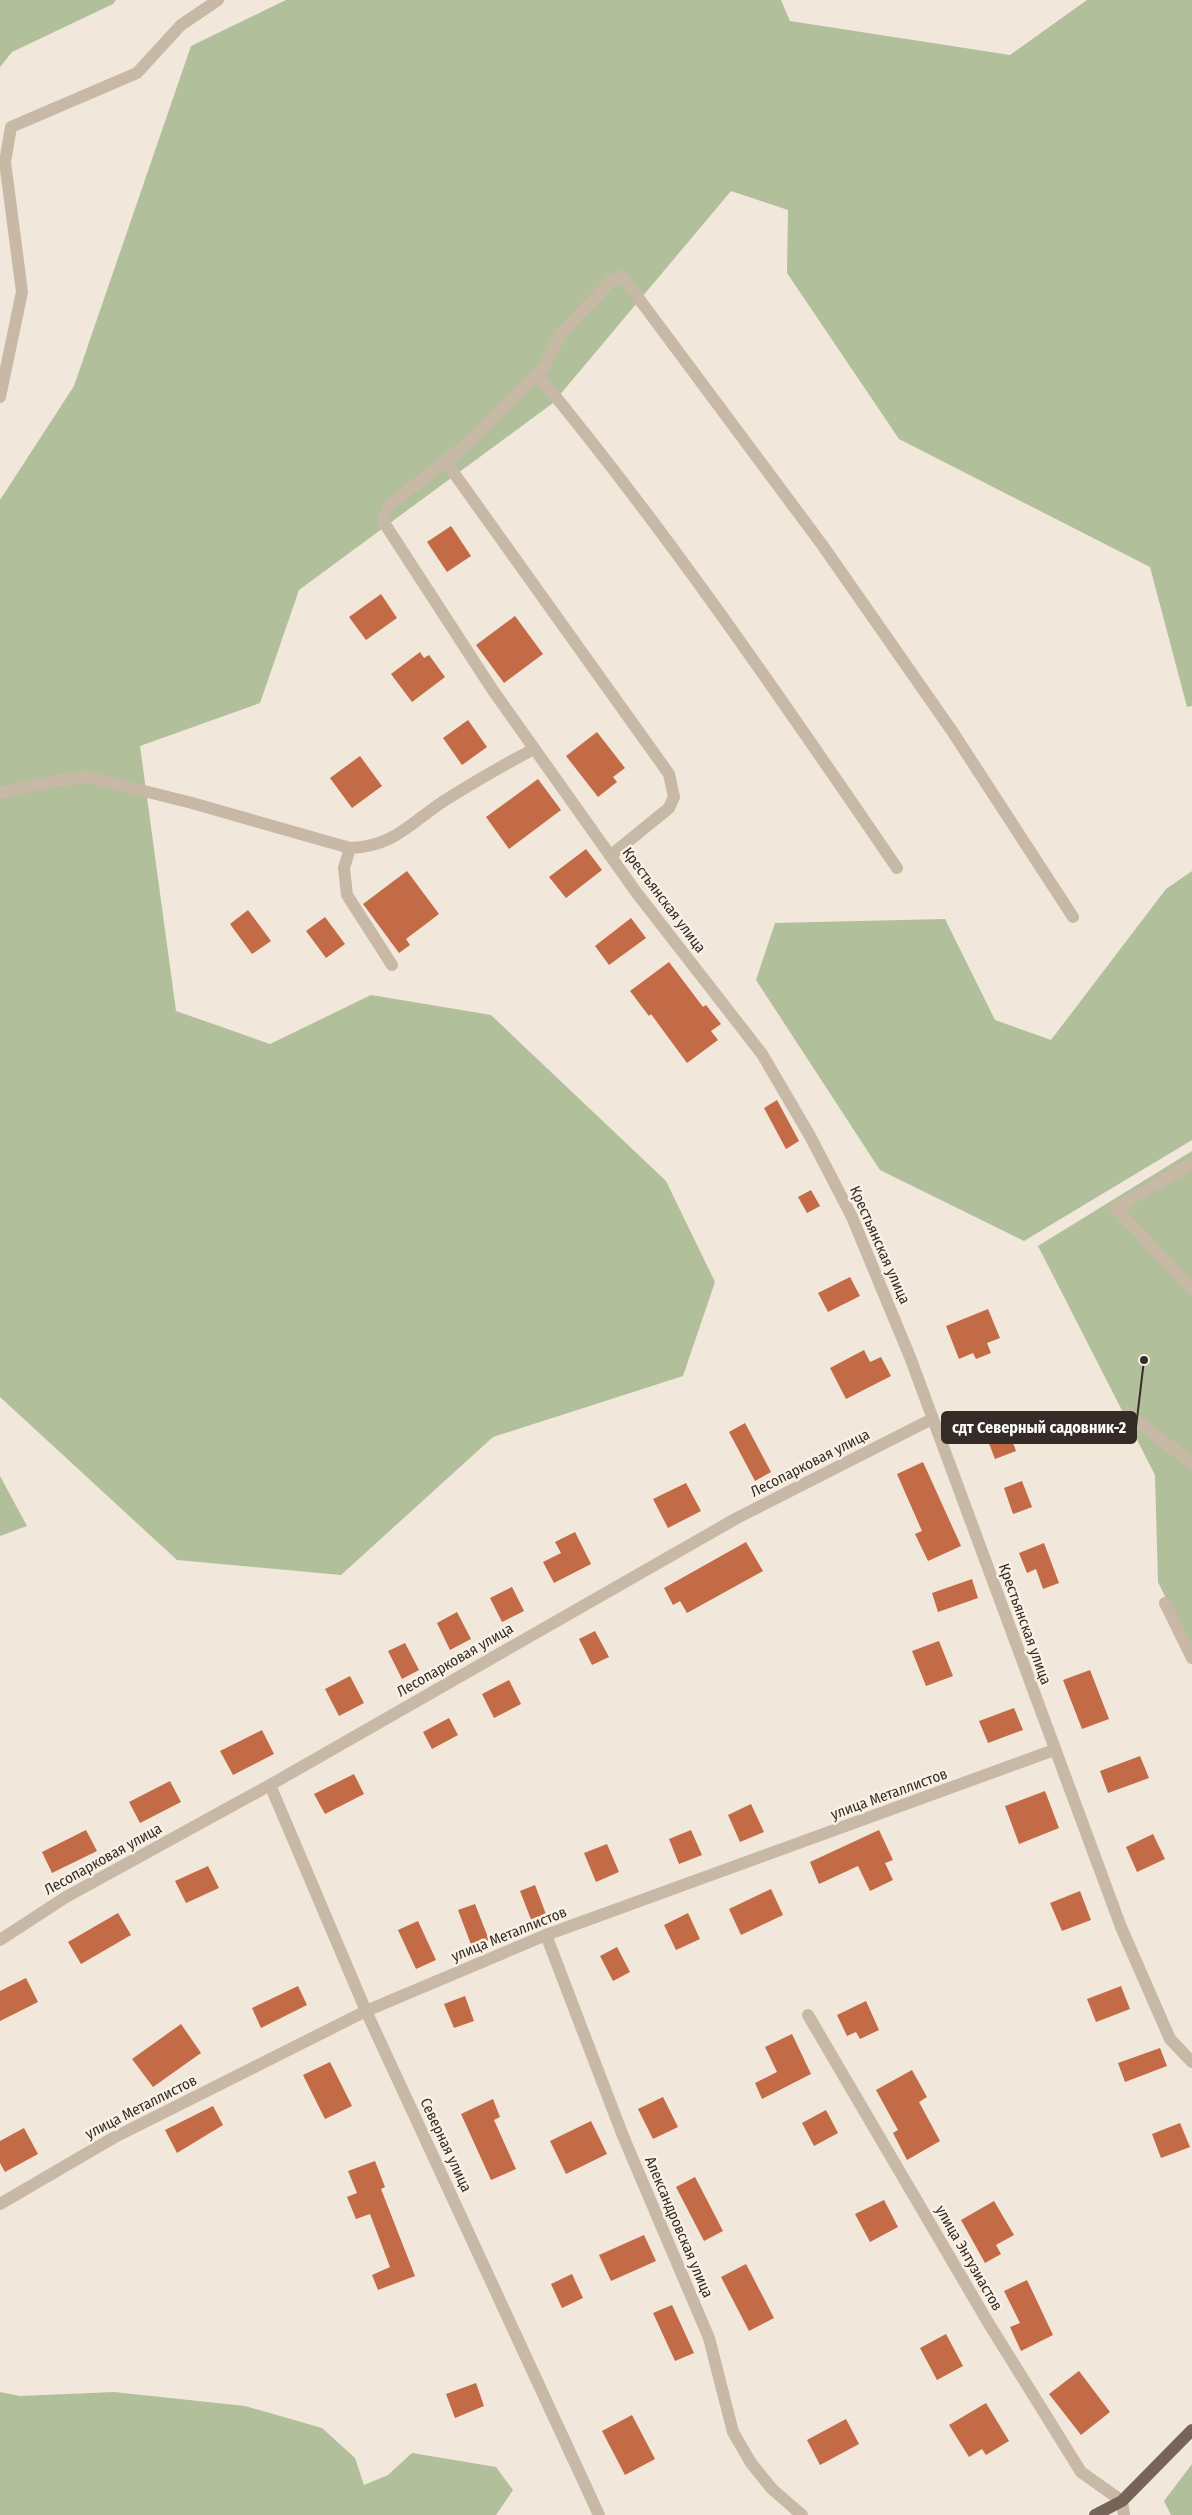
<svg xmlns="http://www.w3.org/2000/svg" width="1192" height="2515" viewBox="0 0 1192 2515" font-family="'Fira Sans Condensed',sans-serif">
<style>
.green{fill:#b1bf9b}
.building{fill:#c36b46}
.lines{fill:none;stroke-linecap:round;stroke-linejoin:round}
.minor{stroke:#c8b8a6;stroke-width:12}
.major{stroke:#766458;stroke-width:12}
.labels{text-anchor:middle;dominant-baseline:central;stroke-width:5;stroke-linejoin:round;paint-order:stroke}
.street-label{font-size:15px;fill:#352c27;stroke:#f9f1e6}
.leader{fill:none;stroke:#352c27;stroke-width:2}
.callout-dot{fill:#352c27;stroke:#f9f1e6;stroke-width:2}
.callout{fill:#352c27;stroke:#352c27;stroke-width:2}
.callout-label{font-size:16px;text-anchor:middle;font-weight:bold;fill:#fff}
</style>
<rect width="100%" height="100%" fill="#f1e7da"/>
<path class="green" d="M0,0H116L113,4L12,52L0,67Z
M286,0H781L790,21L1010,55L1087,0H1192V706L1187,707L1150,567L899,439L787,273L788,210L731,191L553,403L299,590L260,703L140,746L176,1011L270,1044L371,995L491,1015L666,1181L715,1282L683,1376L493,1437L341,1575L177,1560L0,1397V500L74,386L191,46Z
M1192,871V1140L1024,1241L880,1170L756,980L775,923L945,919L995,1020L1051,1040L1166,889Z
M1192,1151V1651L1158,1582L1155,1475L1038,1246Z
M0,1476L27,1526L0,1536Z
M0,2392L20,2396L114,2392L245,2406L322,2428L355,2458L364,2485L388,2475L412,2453L496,2467L513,2490L496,2515H0Z
M1192,2464V2515H1171L1164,2501Z"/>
<path class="building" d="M451,526L471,556L447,572L427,542Z
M381,594L397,618L366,640L349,617Z
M515,616L543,654L504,683L476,645Z
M420,652L424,658L429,655L445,677L412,702L391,674Z
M468,720L487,747L462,765L443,738Z
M597,732L625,768L613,777L617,782L598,797L566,756Z
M360,756L382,786L352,808L330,778Z
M538,779L561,810L509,849L486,817Z
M586,849L602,870L566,898L549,877Z
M407,871L439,914L406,939L410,945L399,953L363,904Z
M248,910L271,941L252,954L230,924Z
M325,917L345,944L326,958L306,931Z
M631,918L646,938L609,965L595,946Z
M669,962L703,1007L706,1005L721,1024L711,1031L718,1040L687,1063L651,1014L649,1016L630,991Z
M777,1100L799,1141L786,1149L764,1108Z
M811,1190L820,1206L807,1213L798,1197Z
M850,1277L860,1296L828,1312L818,1293Z
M988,1309L1000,1338L987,1343L991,1353L976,1359L973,1353L959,1359L946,1326Z
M864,1350L870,1362L881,1357L891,1376L846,1399L830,1368Z
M1003,1415L1016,1451L995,1459L981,1423Z
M745,1423L771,1472L755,1481L729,1432Z
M923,1462L961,1546L928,1561L915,1534L922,1531L897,1474Z
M1022,1481L1032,1507L1013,1514L1004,1488Z
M686,1483L701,1511L668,1528L653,1499Z
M575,1532L591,1564L554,1583L543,1562L561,1553L555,1542Z
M746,1542L763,1571L687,1613L680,1601L673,1605L664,1588Z
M1044,1543L1059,1583L1043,1589L1036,1569L1027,1573L1019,1553Z
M972,1579L978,1598L938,1612L932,1593Z
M512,1587L524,1611L502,1622L490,1598Z
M457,1612L471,1639L450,1650L437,1623Z
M595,1631L609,1657L592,1665L579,1639Z
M939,1641L953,1676L926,1686L912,1651Z
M405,1643L419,1670L402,1679L388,1651Z
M1090,1670L1109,1719L1082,1729L1063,1680Z
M350,1676L364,1703L339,1716L325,1689Z
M509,1680L521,1704L494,1718L482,1694Z
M1014,1708L1023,1730L988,1743L979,1721Z
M449,1718L458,1735L432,1749L423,1732Z
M262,1730L274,1754L233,1775L220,1751Z
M1140,1756L1149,1778L1108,1793L1100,1771Z
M354,1774L364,1794L325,1814L314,1794Z
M170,1781L181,1802L140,1823L129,1802Z
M1045,1791L1059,1828L1019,1844L1005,1806Z
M751,1804L764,1832L740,1842L728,1815Z
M86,1830L97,1851L52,1873L42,1852Z
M691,1830L702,1855L679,1864L669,1839Z
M879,1830L893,1860L885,1863L893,1880L870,1891L858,1866L819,1884L810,1862Z
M1153,1834L1165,1859L1137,1872L1126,1847Z
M607,1844L619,1872L596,1882L584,1853Z
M208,1866L219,1888L186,1903L175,1881Z
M535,1885L547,1917L532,1922L520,1891Z
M771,1889L783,1915L741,1935L729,1909Z
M1080,1891L1091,1920L1062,1931L1050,1903Z
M475,1904L489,1940L472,1947L458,1910Z
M118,1913L131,1935L81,1964L68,1942Z
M688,1913L700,1939L676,1950L664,1925Z
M418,1921L436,1960L416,1969L398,1930Z
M617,1947L630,1972L613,1981L600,1956Z
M26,1978L38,2002L0,2021V1991Z
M298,1986L307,2005L261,2028L252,2008Z
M1121,1986L1130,2009L1096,2022L1087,1999Z
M465,1996L474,2021L454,2028L444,2004Z
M866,2001L879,2030L860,2039L856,2032L847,2036L837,2015Z
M181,2024L201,2053L153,2087L132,2059Z
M792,2034L811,2074L762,2099L755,2083L777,2072L765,2047Z
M1160,2048L1167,2066L1125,2082L1118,2063Z
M330,2062L352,2106L325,2119L303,2075Z
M912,2070L927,2097L919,2102L940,2141L907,2160L893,2133L898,2130L876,2090Z
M663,2097L678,2127L653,2139L638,2109Z
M493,2099L500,2117L494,2120L516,2169L491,2180L461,2114Z
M213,2106L223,2125L177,2153L165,2130Z
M826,2110L838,2133L814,2146L802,2123Z
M591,2121L607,2154L566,2174L550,2141Z
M1180,2123L1190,2147L1161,2158L1152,2134Z
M24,2128L38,2154L5,2172L0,2163V2141Z
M375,2161L385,2187L381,2189L415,2276L378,2290L372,2275L390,2267L370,2214L356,2219L347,2197L357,2193L348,2171Z
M695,2177L723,2231L704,2241L676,2187Z
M884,2200L898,2227L870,2242L855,2214Z
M994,2201L1014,2235L996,2245L1001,2254L985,2263L961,2220Z
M644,2235L656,2261L611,2281L599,2255Z
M746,2264L774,2318L749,2331L721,2277Z
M572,2274L583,2298L562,2308L551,2284Z
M1027,2280L1053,2335L1021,2351L1010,2327L1020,2323L1004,2291Z
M672,2305L694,2353L675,2361L653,2313Z
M946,2334L963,2366L937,2380L920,2348Z
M1079,2371L1110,2412L1081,2435L1049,2394Z
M476,2383L484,2406L455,2418L446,2394Z
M986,2403L1009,2441L986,2455L982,2449L969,2457L949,2425Z
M632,2415L655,2459L625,2475L602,2431Z
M846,2419L859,2444L820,2465L807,2440Z"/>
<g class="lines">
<path class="minor" d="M537,374C667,531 782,700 897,868
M0,397L22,292L5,162L11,127L137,73L181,25L218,0
M446,462L669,774L674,797L669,808L610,856
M0,793L59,780L88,777L192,803L350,848C395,847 412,821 447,799C476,781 505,764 534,749
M350,848L344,868L347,895L392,965
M1073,917L952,731L823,546L622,276L613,279L562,332L543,368L469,442L388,507L383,521L492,689L636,892L762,1054L810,1136L852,1217L910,1357L1121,1927L1170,2039L1192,2062
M1192,1163L1116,1208L1192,1289
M1128,1413L1192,1464
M1165,1603L1192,1658
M270,1785L366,2011L599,2515
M546,1935L623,2136L709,2338L733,2432L751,2463L772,2489L802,2515
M0,1940L66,1897L270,1785L737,1518L932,1419
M808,2015L989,2324L1081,2472L1122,2501L1124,2515
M0,2204L113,2138L366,2011L546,1935L1054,1750"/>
<path class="major" d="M1095,2515L1122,2501L1192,2430"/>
</g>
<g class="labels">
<g class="street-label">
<text transform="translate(664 900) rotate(53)">Крестьянская улица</text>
<text transform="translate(880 1245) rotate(66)">Крестьянская улица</text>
<text transform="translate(810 1463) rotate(-27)">Лесопарковая улица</text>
<text transform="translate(1025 1624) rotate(70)">Крестьянская улица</text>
<text transform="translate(455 1660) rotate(-30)">Лесопарковая улица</text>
<text transform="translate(889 1794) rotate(-20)">улица Металлистов</text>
<text transform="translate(103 1859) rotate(-29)">Лесопарковая улица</text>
<text transform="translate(509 1934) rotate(-22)">улица Металлистов</text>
<text transform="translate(141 2107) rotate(-27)">улица Металлистов</text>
<text transform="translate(446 2145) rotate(65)">Северная улица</text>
<text transform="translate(679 2227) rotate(67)">Александровская улица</text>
<text transform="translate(969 2258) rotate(60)">улица Энтузиастов</text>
</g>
</g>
<path class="leader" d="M1144 1360L1136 1427"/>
<circle class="callout-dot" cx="1144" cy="1360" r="5"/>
<rect class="callout" x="942" y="1412" width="194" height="31" rx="5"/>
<g class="callout-label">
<text x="1039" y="1433">сдт Северный садовник-2</text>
</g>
</svg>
